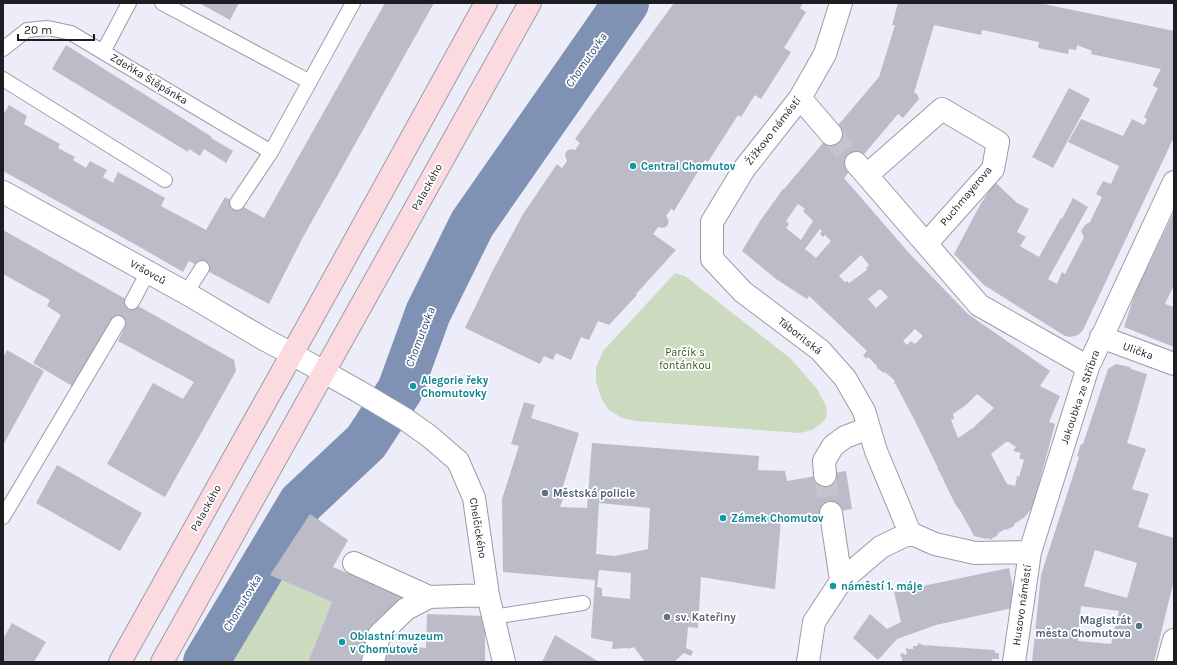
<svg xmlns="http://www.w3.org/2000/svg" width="1177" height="665" viewBox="0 0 1177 665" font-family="Karla,sans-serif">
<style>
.green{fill:#ccdac0}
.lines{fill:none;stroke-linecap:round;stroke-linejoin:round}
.river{stroke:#7f92b3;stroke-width:46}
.building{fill:#bbbcc7;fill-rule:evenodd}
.minor-tunnel{stroke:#c3c4ce;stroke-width:22;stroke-dasharray:22 11;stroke-linecap:butt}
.service-casing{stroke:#9b9ca6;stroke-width:16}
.minor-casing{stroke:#9b9ca6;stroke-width:24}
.secondary-casing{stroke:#9b9ca6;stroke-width:24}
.service{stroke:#fff;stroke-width:14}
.minor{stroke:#fff;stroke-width:22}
.secondary{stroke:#fbdbe0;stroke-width:22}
.culture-dot{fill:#0f9aa8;stroke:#fff;stroke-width:1.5}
.service-dot{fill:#5c6f8a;stroke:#fff;stroke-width:1.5}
.worship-dot{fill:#6b7280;stroke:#fff;stroke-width:1.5}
.labels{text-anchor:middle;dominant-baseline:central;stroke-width:3.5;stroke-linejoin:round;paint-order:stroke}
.street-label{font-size:11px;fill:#1d1e22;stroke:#fff}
.culture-label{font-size:11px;font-weight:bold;fill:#0d838f;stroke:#fff;text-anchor:start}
.park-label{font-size:11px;fill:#3a521d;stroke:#fff}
.service-label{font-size:11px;font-weight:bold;fill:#4e5e75;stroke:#fff;text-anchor:start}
.worship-label{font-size:11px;font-weight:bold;fill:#5b616d;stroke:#fff;text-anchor:start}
.water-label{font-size:12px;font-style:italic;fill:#344e7c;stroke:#fff}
</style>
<rect width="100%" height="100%" fill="#ecedf9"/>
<path class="green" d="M675,273L685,276L790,358L817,389L827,408L826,418L821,424L812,430L800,433L636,421L622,418L609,410L601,398L596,381V368L603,351Z
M270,575L332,602L308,662H217L227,640Z"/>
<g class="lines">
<path class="river" d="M206,662L301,503L366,442L400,390L428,313L472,224L626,3"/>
</g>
<path class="building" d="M199,3H239L230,20Z
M385,3H434L302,239L269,304L189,261L183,272L138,246L3,171V112L4,113L9,105L27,116L24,124L60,144L58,148L75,157L73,160L86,168L90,161L107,170L103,177L113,183L118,172L165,198L161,206L206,230L225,197L264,218Z
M674,3H803L800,8L806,12L784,48L791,52L761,99L755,95L741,117L738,115L708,162L705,160L674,211L671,209L666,216L669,221L667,226L663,228L658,227L653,234L676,250L636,294L637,295L609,325L598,321L589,340L581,337L571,360L556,353L553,360L544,356L540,364L465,328L493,270L523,214L557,164L562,168L567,161L565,155L566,152L568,150L572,149L575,150L580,143L575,139Z
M898,3H1039L1174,31V137L1083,330L1078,335L1071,337L1065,336L984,285L954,254L980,205L995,182L1017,203L1029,209L1017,232L1026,237L1020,246L1039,257L1061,218L1062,219L1073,198L1088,207L1048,279L1057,284L1062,272L1065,274L1084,237L1081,231L1085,225L1090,222L1102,197L1096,194L1103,181L1111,184L1119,166L1068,142L1081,119L1123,136L1132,119L1144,125L1147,119L1144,117L1158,88L1153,86V84L1161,69L1091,54L1092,51L1077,45L1076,50L1069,49L1068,54L1038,48L1039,42L982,30L981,35L934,25L914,93L917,94L919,99L903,118L898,114L844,178L909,253L968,314L1050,371L1040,386L1060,396L1049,422L1055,424L1033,506L1025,517L1014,524V526L1006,530L1005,529L997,534L998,535L990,540L989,538L986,539L974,536L961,512L955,504L945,483L944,482L943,478L937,468H938L917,425L896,385L894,383L895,381L885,372L884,373L877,368V366L868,357L866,359L863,355L867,351L809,296L807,299L776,279L742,251L760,221L783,189H784L879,77L895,25H892ZM798,204L805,209L803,211L813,221L801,240L786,228L789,224L786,221ZM820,229L822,231L820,234L823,237L825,235L831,241L816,258L805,249ZM861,255L869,265L866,268L867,270L849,283L847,281L845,282L839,276ZM880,289L888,297L876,308L868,299ZM915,329L923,336L915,344L911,341L907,345L903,341ZM977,394L994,408L973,428L958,438L951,420L954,419L953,414L966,405ZM1006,442H1009L1016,447L1013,451L1021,453L1019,458L1024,460L1019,477L1017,476L1016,478H1017L1015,486L1007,484L991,454Z
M66,45L190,123L212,137L211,138L233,151L226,163L204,149L200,156L189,149L188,152L52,69Z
M1069,88L1090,99L1053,168L1032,157Z
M1174,212V285L1165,304L1174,307V347L1124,327L1135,293Z
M3,230L234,360L236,371L165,497L107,464L153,383L183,399L194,382L118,341L125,327L112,319L74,387L33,363L61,315L47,306L50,300L3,274Z
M7,350L44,371L3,445V357Z
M1116,364L1130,367L1131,369L1147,374L1137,410L1127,443L1146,449L1132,489L1149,494L1138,527L1174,538V580L1154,662H1032L1041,575L1079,457L1077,456L1081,444H1083L1108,369ZM1095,550L1137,563L1127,598L1084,586ZM1081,606L1119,611L1111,644L1078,641Z
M524,402L535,405L531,418L579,433L562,490L566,491L560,507L587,508L592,443L759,456L758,470L785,471L787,481L846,471L852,509L818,515L817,514L781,520L775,589L701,577L698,628L688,627L686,648L693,651L691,656L684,653L674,662H645L634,647L628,649V648L612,649L613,642L591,638L595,580L503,572L502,499L519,446L511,444ZM599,503L650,508L648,549L615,556L596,554ZM599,570L631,573L630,599L602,596V588L597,587Z
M57,465L142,513L120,551L36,503Z
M310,514L348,540L333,567L408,599L377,622L361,662H308L332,602L270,575Z
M1009,568L1017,607L936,625L897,639L878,660L853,638L870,614L887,629L901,622L894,592Z
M427,614L485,616V662H381L390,645L426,648Z
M12,623L46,642L34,662H3V639Z
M555,635L599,662H542Z
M918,643L921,644L922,645L995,650V653H999V659H992V662H902V658L900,655L902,653L906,655L907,651H906V647L908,649H913V646H918Z"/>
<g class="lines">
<path class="minor-tunnel" d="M831,134L856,163
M825,475L831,513"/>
<defs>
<path id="service" d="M162,3L310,82
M3,49L27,30L48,28L71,33L271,152
M103,52L129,3
M3,79L165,180
M237,203L271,152L353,3
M186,293L202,268
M132,302L148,272
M3,517L118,323
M493,617L583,603"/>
<path id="minor" d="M841,3L825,54L800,98L744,169L712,222V259L743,292L820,350L845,378L864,411L876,451L910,533
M800,98L831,134
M856,163L979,305L1088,367
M867,175L942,109L998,142L993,169L926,244
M3,192L186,293L262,338L292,354L358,391L405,419L429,436L458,461L474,498L488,595L504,662
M1101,337L1174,364
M825,475L824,461L833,446L845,437L869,428
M831,513L841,581
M910,533L935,544L975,553L1030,552
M354,563L429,597
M373,662L379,635L406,609L429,597L488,595
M808,662L814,622L841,581L881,547L910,533
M1014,662L1030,552L1088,367L1174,182
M1168,662L1174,640"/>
<path id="secondary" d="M120,662L311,320L486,3
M162,662L530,3"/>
</defs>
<use href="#service" class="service-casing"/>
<use href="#minor" class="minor-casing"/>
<use href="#secondary" class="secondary-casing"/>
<use href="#service" class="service"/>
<use href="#minor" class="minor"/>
<use href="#secondary" class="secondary"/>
</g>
<g class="culture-dot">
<circle cx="633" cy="166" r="4"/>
<circle cx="413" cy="386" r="4"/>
<circle cx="723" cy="518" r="4"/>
<circle cx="833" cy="586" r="4"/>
<circle cx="342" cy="642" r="4"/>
</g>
<g class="service-dot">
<circle cx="545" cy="493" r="4"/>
<circle cx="1139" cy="626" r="4"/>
</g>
<circle class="worship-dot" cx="667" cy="617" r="4"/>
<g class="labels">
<g class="street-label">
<text transform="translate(149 79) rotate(31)">Zdeňka Štěpánka</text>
<text transform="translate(773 131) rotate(-52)">Žižkovo náměstí</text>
<text transform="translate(427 187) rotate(-61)">Palackého</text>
<text transform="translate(966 196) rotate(-50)">Puchmayerova</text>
<text transform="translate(148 272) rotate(29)">Vršovců</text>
<text transform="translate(800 336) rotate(38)">Táboritská</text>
<text transform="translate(1138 351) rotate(20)">Ulička</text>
<text transform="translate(1080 397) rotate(-71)">Jakoubka ze Stříbra</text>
<text transform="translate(206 508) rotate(-61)">Palackého</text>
<text transform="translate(478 528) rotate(81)">Chelčického</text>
<text transform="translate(1022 605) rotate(-82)">Husovo náměstí</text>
</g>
<g class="culture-label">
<text x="641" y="166">Central Chomutov</text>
<text x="421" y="380">Alegorie řeky<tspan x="421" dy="13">Chomutovky</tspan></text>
<text x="731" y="518">Zámek Chomutov</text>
<text x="841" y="586">náměstí 1. máje</text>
<text x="350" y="636">Oblastní muzeum<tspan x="350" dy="13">v Chomutově</tspan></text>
</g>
<g class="park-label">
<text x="685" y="352">Parčík s<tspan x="685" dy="13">fontánkou</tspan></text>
</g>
<g class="service-label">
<text x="553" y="493">Městská policie</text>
<text x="1131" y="620" text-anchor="end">Magistrát<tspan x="1131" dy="13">města Chomutova</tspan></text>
</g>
<g class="worship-label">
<text x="675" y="617">sv. Kateřiny</text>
</g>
<g class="water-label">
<text transform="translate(586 60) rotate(-55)">Chomutovka</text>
<text transform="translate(420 337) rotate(-69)">Chomutovka</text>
<text transform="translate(242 603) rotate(-59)">Chomutovka</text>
</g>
</g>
<rect width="1177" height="665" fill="none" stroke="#1d1e22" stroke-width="8"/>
<path d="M18 34v6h76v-6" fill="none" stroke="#1d1e22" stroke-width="2"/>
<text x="24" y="34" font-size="12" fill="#1d1e22" stroke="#ffffff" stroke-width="3" paint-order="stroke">20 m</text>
</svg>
